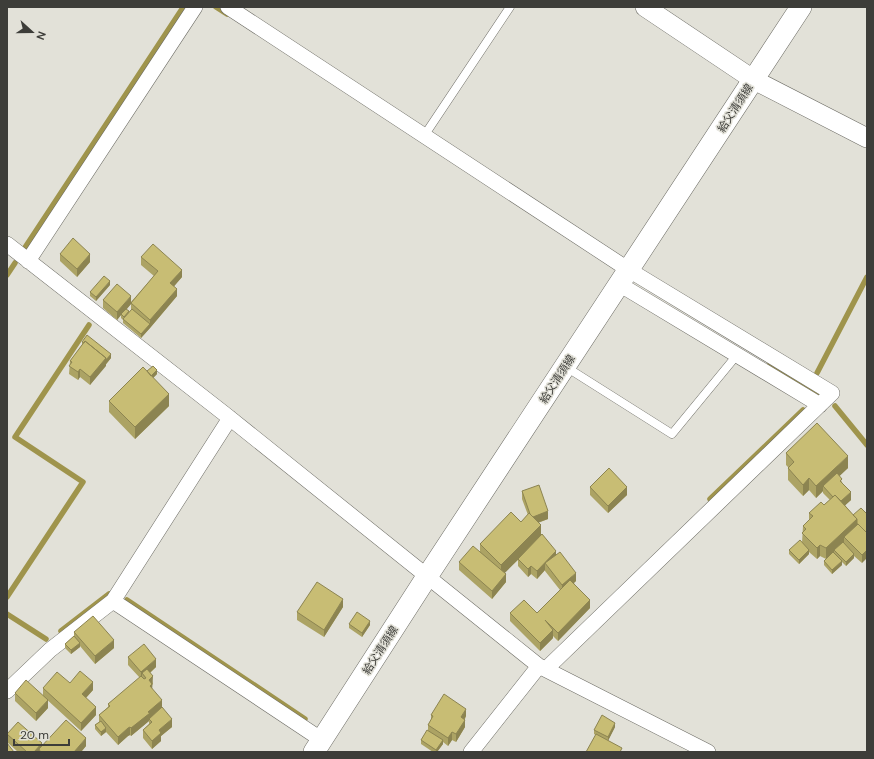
<svg xmlns="http://www.w3.org/2000/svg" width="874" height="759" viewBox="0 0 874 759" font-family="'DM Sans','Noto Sans JP',sans-serif">
<style>
.lines{fill:none;stroke-linecap:round;stroke-linejoin:round}
.stream{stroke:#9f944c;stroke-width:5.5}
.service-casing{stroke:#6d6c65;stroke-width:9}
.minor-casing{stroke:#6d6c65;stroke-width:16}
.tertiary-casing{stroke:#6d6c65;stroke-width:20}
.secondary-casing{stroke:#6d6c65;stroke-width:22}
.service{stroke:#fff;stroke-width:8}
.minor{stroke:#fff;stroke-width:15}
.tertiary{stroke:#fff;stroke-width:19}
.secondary{stroke:#fff;stroke-width:21}
.wall{fill:#aca364;fill-rule:evenodd}
.shaded-wall{fill:#8c8451}
.building{fill:#c8bd74;stroke:#8c8451}
.labels{text-anchor:middle;dominant-baseline:central;stroke-width:3;stroke-linejoin:round;paint-order:stroke}
.street-label{font-size:11px;fill:#3d3d39;stroke:#e2e1d8}
</style>
<rect width="100%" height="100%" fill="#e2e1d8"/>
<g class="lines">
<path class="stream" d="M216,7L227,14
M24,249L182,9
M7,275L15,263
M770,364L819,394
M817,373L867,277
M835,406L867,445
M710,499L803,410
M7,597L83,482L15,437L89,325
M127,600L305,719
M7,614L46,639
M61,631L109,594"/>
<defs>
<path id="service" d="M424,136L510,7
M566,367L672,434L737,355"/>
<path id="minor" d="M228,7L629,270L832,393L546,669
M7,244L226,415L539,666L708,752
M28,261L195,7
M619,284L820,405
M113,601L322,740
M7,691L50,650L113,601L230,418
M471,752L539,666"/>
<path id="tertiary" d="M645,7L754,80L867,138"/>
<path id="secondary" d="M314,752L428,575L801,7"/>
</defs>
<use href="#service" class="service-casing"/>
<use href="#minor" class="minor-casing"/>
<use href="#tertiary" class="tertiary-casing"/>
<use href="#secondary" class="secondary-casing"/>
<use href="#service" class="service"/>
<use href="#minor" class="minor"/>
<use href="#tertiary" class="tertiary"/>
<use href="#secondary" class="secondary"/>
</g>
<path class="wall" d="M60,254L90,262L77,277L60,261Z
M141,257L182,277L174,286L177,296L150,328V327V328L141,338L123,323V320L121,318V315L117,320L103,308V300L131,302L154,276L141,265ZM131,304V310L129,312L126,309Z
M110,285L96,301L90,296V292Z
M82,342L111,358L90,385L80,377L78,380L69,374L70,361L82,345Z
M147,371L157,374L153,378L169,406L135,439L109,412V401Z
M786,453L848,468L839,476L851,500L845,505L853,515L867,514L862,563L854,556V558L846,566L842,562V565L832,574L824,565V561L826,559L820,556L817,559L809,552V554L799,564L789,554V550L802,543L803,526L809,520V513L824,505L830,500L823,493V491L816,498L809,490L803,496L788,480V468H789L786,465Z
M590,487L627,495L608,513L590,495Z
M522,491L548,519L538,523L541,535L556,555L576,581L574,583L590,608L558,641L553,636V638L540,651L510,621V613H537L560,590L545,571V570L537,579L531,574L528,577L518,566V560L504,573L506,582L492,599L459,570V562L480,552V544L521,522L528,515L522,499Z
M343,607L324,637L297,620V612Z
M349,624L370,625L362,637L349,628Z
M74,632L114,648L95,664L80,646V647L71,654L65,648V644L74,636Z
M128,657L156,667L150,673L153,684L152,685V690L162,708L172,727L161,736V741L152,749L143,738V730L149,724V721L131,736L130,735L128,736L118,745L106,732L101,736L95,729V725L99,722V715L108,707V704L140,678L128,665Z
M43,688L93,690L86,698L96,715L81,731L43,696Z
M15,693L48,708L36,721L15,701Z
M431,715L466,716L465,719V727L456,742L452,740L448,746L443,742V744L437,752H433L421,744V740L428,730V725L431,720Z
M615,727L608,740L622,752L594,734V730Z
M7,734L42,746H86L81,752H18L7,742Z"/>
<path class="shaded-wall" d="M90,254V262L77,277V269Z
M182,270V277L170,291V283Z
M110,281V285L96,301V297Z
M177,289V296L150,328V320Z
M131,296V304L122,315L121,314V315L117,320V312Z
M150,324V328L141,338V334Z
M111,354V358L106,364V360Z
M106,358V366L90,385V377Z
M80,369V377L78,380V372Z
M157,370V374L148,383V379Z
M169,394V406L135,439V427Z
M848,456V468L826,489L823,486V491L816,498V486Z
M809,478V490L803,496V485Z
M627,487V495L608,513V506Z
M851,492V500L839,511V503Z
M548,511V519L531,525V517Z
M857,519V530L844,537V542L834,550V552L826,560V548Z
M541,525V536L501,577V565Z
M820,545V556L817,559V548Z
M809,550V554L799,564V560Z
M867,550V558L862,563V555Z
M556,551V559L545,563V570L537,579V571Z
M854,554V558L846,566V562Z
M842,561V565L832,574V570Z
M531,566V574L528,577V569Z
M576,573V581L562,593V585Z
M506,574V582L492,599V591Z
M343,599V607L324,637V630Z
M590,600V608L558,641V633Z
M370,621V625L362,637V633Z
M553,630V638L540,651V643Z
M114,640V648L95,664V656Z
M80,643V647L71,654V650Z
M156,659V667L145,677L142,673V680H141V672Z
M153,676L152,692L150,694L149,680Z
M93,682V690L82,702V694Z
M48,700V708L36,721V713Z
M162,700V708L149,719V721L131,736V728L148,712Z
M96,707V715L81,731V723Z
M466,709V716L461,725V717Z
M172,719V727L161,736V741L152,749V741L159,730Z
M465,720V727L456,742V734Z
M615,723V727L608,741V737Z
M130,727V735L128,736L118,745V737L128,728Z
M106,728V732L101,736V732Z
M452,732V740L448,746V738Z
M86,738V746L81,752H74Z
M443,740V744L437,752H436V750Z
M42,743V751H40L39,749V752H34Z"/>
<path class="building" d="M73,238L90,254L77,269L60,254Z
M153,244L182,270L170,283L177,289L150,320L131,303L158,271L141,257Z
M104,276L110,281L96,297L90,292Z
M117,284L131,296L117,312L103,300Z
M126,309L129,311L124,317L121,314Z
M132,309L150,324L141,334L123,319Z
M87,335L111,354L106,360V358L85,341L84,343L82,342Z
M85,341L106,358L90,377L80,369L78,372L69,366L72,362L70,361Z
M153,366L157,370L151,376L147,371Z
M143,367L169,394L135,427L109,401Z
M817,423L848,456L816,486L809,478L803,485L788,468L794,462L786,453Z
M609,468L627,487L608,506L590,487Z
M837,473L842,479L840,481L851,492L841,501L835,495L833,497L823,486Z
M539,485L548,511L533,517L530,514L522,491Z
M835,495L857,519L826,548L820,545L817,548L802,533L806,529L803,526L813,516L809,513L821,502L824,505Z
M861,508L867,514V533L858,524H857V519L853,515Z
M511,512L521,522L529,513L541,525L501,565L480,544Z
M858,524L867,533V550L862,555L844,537Z
M542,534L556,551L537,571L531,566L528,569L518,559Z
M800,540L809,550L799,560L789,550Z
M843,542L854,554L846,562L834,550Z
M473,546L506,574L492,591L459,562Z
M560,552L576,573L562,585L545,563Z
M833,552L842,561L832,570L824,561Z
M570,580L590,600L558,633L545,620L553,630L540,643L510,613L524,600L537,613Z
M317,582L343,599L324,630L297,612Z
M357,612L370,621L362,633L349,624Z
M93,616L114,640L95,656L74,632Z
M74,636L80,643L71,650L65,644Z
M144,644L156,659L141,672L128,657Z
M147,669L153,676L149,680L152,684L150,686L162,700L148,712L150,713L131,728L130,727L128,728L118,737L99,715L110,706L108,704L141,676L144,679L146,678L142,673Z
M80,671L93,682L82,694L96,707L81,723L43,688L57,672L70,683Z
M26,680L48,700L36,713L15,693Z
M444,694L466,709L461,717L465,720L456,734L452,732L448,738L428,725L433,716L431,715Z
M162,707L172,719L159,730L161,733L152,741L143,730L152,722L149,719Z
M602,715L615,723L608,737L594,730Z
M66,720L86,738L74,752H39L40,751L39,749Z
M101,721L106,728L101,732L95,725Z
M18,722L42,743L34,752H27L7,734Z
M427,730L443,740L436,750L421,740Z
M596,734L622,748L620,752H586Z
M7,743L14,752H7Z"/>
<g class="labels">
<g class="street-label">
<text transform="translate(735 108) rotate(-57)">給父清須線</text>
<text transform="translate(557 379) rotate(-57)">給父清須線</text>
<text transform="translate(380 650) rotate(-57)">給父清須線</text>
</g>
</g>
<rect width="874" height="759" fill="none" stroke="#3d3d39" stroke-width="16"/>
<g transform="translate(32 32) rotate(111)" stroke="#e2e1d8" stroke-width="3" paint-order="stroke">
<path d="M0-3L7 15L0 10L-7 15Z" fill="#3d3d39"/>
<text y="-6" font-size="11" font-weight="bold" text-anchor="middle" fill="#3d3d39">N</text>
</g>
<path d="M14 739v6h55v-6" fill="none" stroke="#3d3d39" stroke-width="2"/>
<text x="20" y="739" font-size="12" fill="#3d3d39" stroke="#e2e1d8" stroke-width="3" paint-order="stroke">20 m</text>
</svg>
